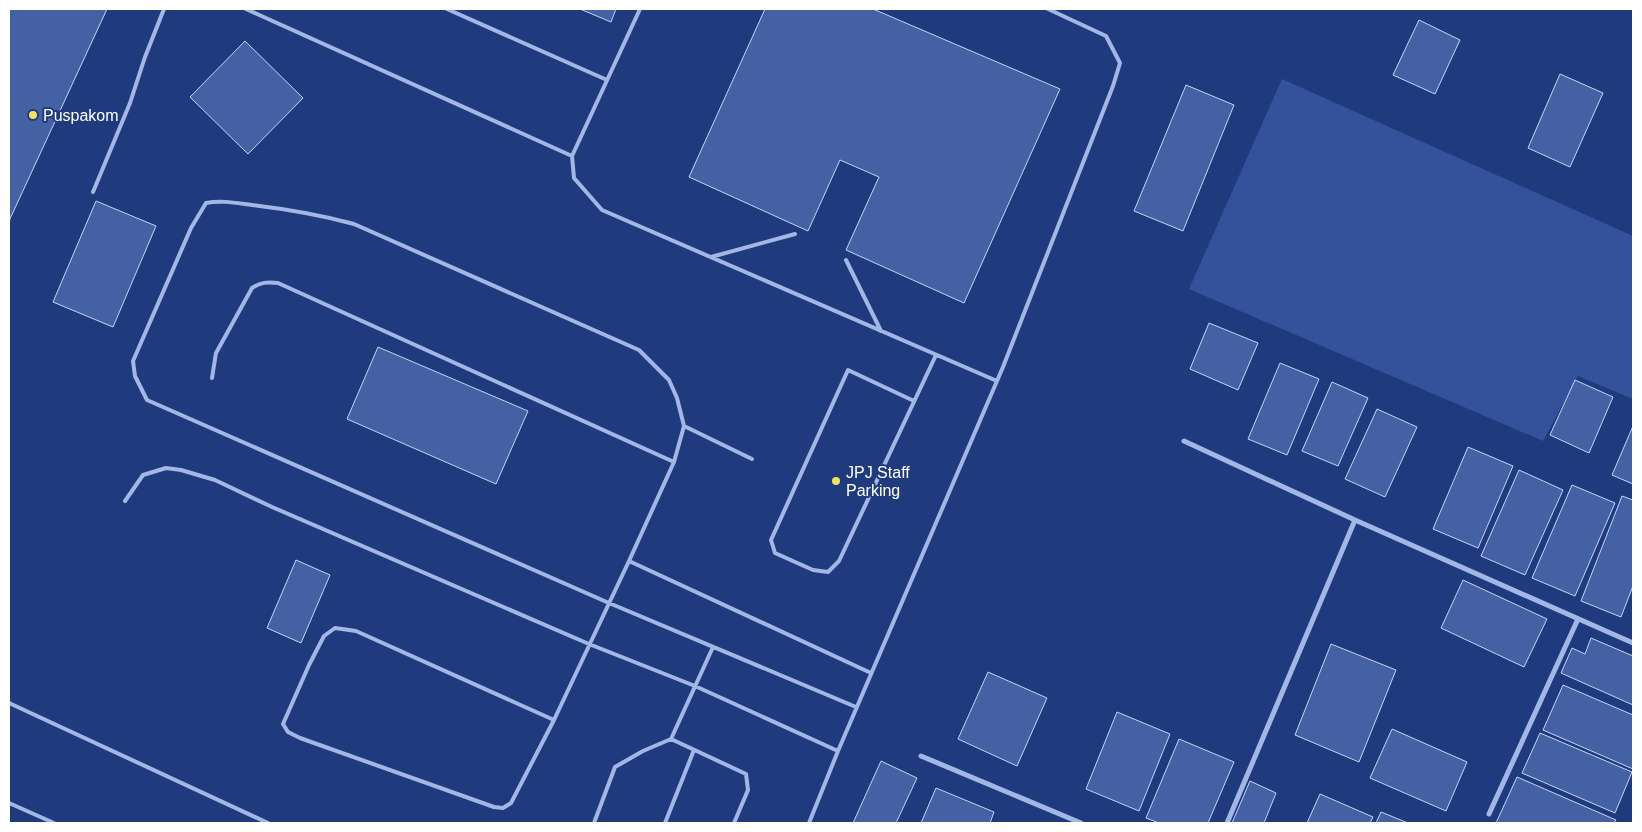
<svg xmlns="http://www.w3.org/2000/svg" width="1642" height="832" viewBox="0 0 1642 832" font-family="Helvetica,sans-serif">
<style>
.green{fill:#33529b}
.building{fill:#4461a4;stroke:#c6d5f5}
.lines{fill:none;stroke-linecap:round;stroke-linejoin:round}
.lane{stroke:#a3b7e7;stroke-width:4}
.street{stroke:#a3b7e7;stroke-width:5}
.poi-dot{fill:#f4e063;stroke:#203b7d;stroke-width:2}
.labels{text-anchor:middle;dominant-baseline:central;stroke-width:4;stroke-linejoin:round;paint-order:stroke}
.poi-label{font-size:16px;fill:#fff;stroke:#203b7d;text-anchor:start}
</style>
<rect width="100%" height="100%" fill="#203b7d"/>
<path class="green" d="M1282,79L1633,236V399L1578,376L1543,441L1189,289Z"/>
<path class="building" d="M9,9H107L9,221Z
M580,9H616L611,22Z
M765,9H873L1060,89L964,303L846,250L879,177L840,160L808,231L689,177Z
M1419,20L1460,40L1435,94L1393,75Z
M245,41L303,98L248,154L190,97Z
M1560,74L1603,93L1570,167L1528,148Z
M1186,85L1234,105L1183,231L1134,211Z
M96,201L156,226L113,327L53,302Z
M1209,323L1258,343L1238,390L1190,369Z
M378,347L528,411L496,484L347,419Z
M1280,363L1319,379L1287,455L1248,439Z
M1575,380L1613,397L1589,453L1550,435Z
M1332,382L1368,398L1338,466L1302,451Z
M1377,409L1417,427L1385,497L1345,479Z
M1633,426V484L1612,475Z
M1468,447L1513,466L1478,548L1433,529Z
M1519,470L1563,490L1525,575L1481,556Z
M1572,485L1615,503L1575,596L1532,578Z
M1622,496L1633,500V586L1621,617L1581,601Z
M296,560L330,575L301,643L267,628Z
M1463,580L1547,619L1524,667L1441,628Z
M1591,638L1633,656V705L1561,673L1572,648L1585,654Z
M1331,644L1396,670L1359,762L1295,735Z
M988,672L1047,698L1017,766L958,739Z
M1563,685L1633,715V769L1543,730Z
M1117,712L1170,734L1139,811L1086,789Z
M1392,729L1467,762L1446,811L1370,778Z
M1540,733L1632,772L1615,813L1522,773Z
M1179,739L1234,762L1208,823H1159L1146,818Z
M881,761L917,778L896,823H853Z
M1517,777L1616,820L1614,823H1496Z
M1250,781L1276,793L1264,823H1232Z
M936,788L994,812L990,823H921Z
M1320,794L1373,817L1370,823H1307Z
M1381,812L1408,823H1376Z"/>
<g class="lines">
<path class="lane" d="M246,9L572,156
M447,9L607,80
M640,9L572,156L574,178L602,210L997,381
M93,192L130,103L145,57L164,9
M711,257L795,234
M846,260L881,331
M212,378L216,353L252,288C261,282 267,282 278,283L674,462L629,561L871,673
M914,401L848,370L771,540L775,553L813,570L828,572L839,561L936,355
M684,426L752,459
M674,462L684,426L677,398L669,380L639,350L354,224C321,215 286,209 252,205C236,203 221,200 206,203L191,228L133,361L135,376L147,400L609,603L856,707
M125,501L143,475L166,468L181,470L215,480L272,507L589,644L695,686L838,751
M713,647L671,739L746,774L748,790L734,823
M9,703L268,823
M554,720L356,631L335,628L324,636L309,665L283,724L288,732L300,738L494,807L503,808L511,803L554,720L629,561
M9,803L54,823
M594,823L615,767L643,751L671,739
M665,823L694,750
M809,823L838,751L1003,367L1113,86L1120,63L1106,36L1048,9"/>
<path class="street" d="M1184,441L1355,520L1633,643
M921,756L1081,823
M1489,814L1578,619
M1227,823L1355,520"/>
</g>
<g class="poi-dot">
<circle cx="33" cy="115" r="5"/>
<circle cx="836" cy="481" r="5"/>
</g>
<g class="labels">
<g class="poi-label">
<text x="43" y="115">Puspakom</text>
<text x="846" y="472">JPJ Staff<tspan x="846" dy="18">Parking</tspan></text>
</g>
</g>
<rect width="1642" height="832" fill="none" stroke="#ffffff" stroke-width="20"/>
</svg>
